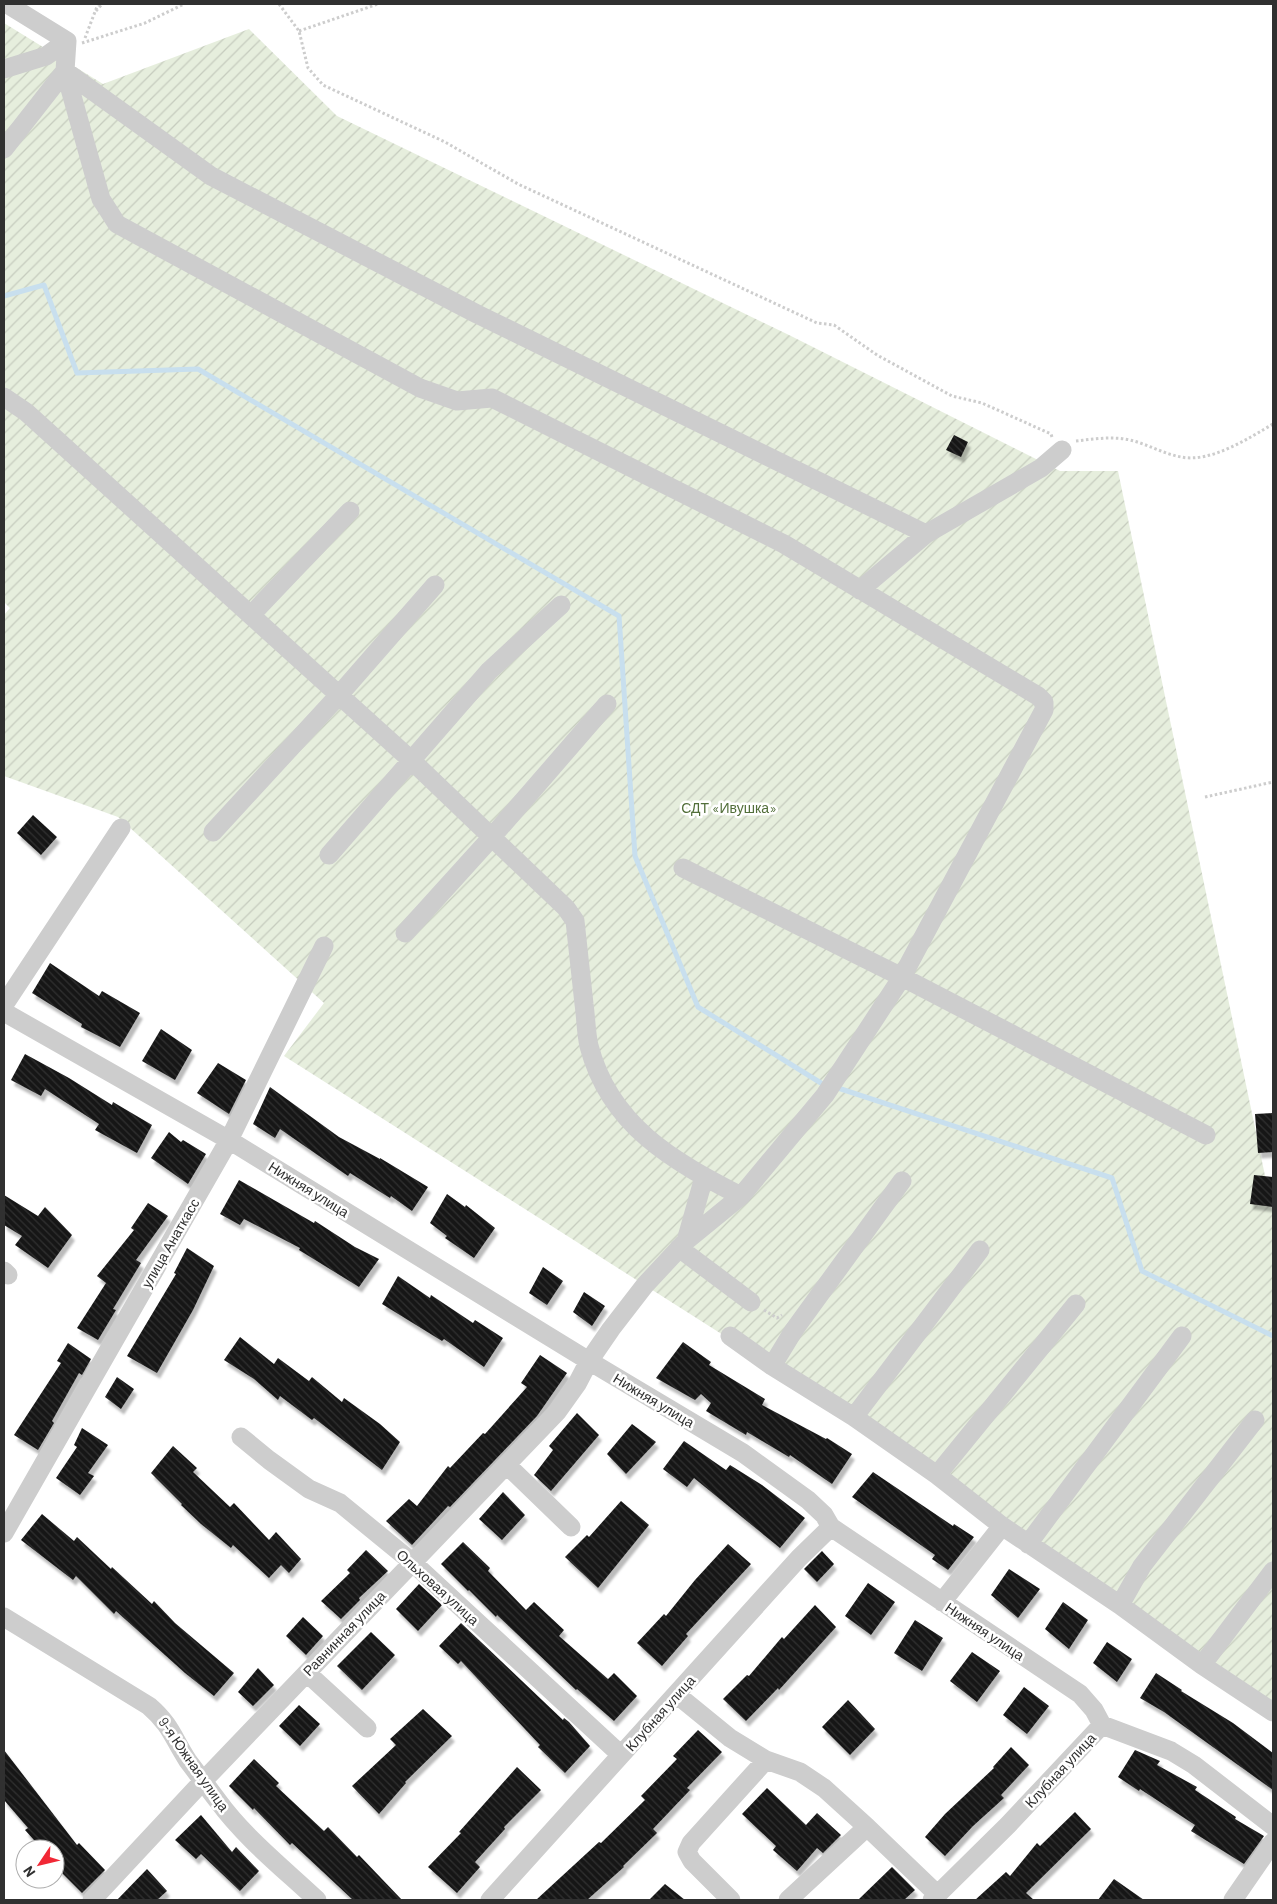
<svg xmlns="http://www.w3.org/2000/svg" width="1277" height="1904" viewBox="0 0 1277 1904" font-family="Barlow,sans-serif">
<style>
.garden{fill:url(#garden-furrows)}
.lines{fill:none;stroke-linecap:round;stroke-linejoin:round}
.stream{stroke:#c8dfee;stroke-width:5}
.building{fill:url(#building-back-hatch);filter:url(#shadow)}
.path{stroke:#cdcdcd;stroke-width:3;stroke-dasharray:2.5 2.5;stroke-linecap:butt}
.minor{stroke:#cdcdcd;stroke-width:19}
.labels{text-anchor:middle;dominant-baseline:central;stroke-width:5;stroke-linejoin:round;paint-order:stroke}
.park-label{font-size:14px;fill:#526f3a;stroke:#fff}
.street-label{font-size:14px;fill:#303030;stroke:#fff}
</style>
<defs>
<pattern id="garden-furrows" width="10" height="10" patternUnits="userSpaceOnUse" patternTransform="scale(1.25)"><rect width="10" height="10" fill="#e6eedd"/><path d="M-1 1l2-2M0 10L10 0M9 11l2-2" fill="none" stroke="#c6ccbe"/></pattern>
<pattern id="building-back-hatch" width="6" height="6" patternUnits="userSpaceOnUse" patternTransform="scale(1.25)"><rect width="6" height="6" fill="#171717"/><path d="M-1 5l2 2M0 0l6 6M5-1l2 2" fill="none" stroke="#303030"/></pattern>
<filter id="shadow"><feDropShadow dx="3" dy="5.5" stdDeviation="1" flood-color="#0004"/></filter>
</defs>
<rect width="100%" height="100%" fill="#fff"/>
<path class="garden" d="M4,23L103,84L249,29L337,116L789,335L1060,471H1118L1273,1214V1712L772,1366L284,1056L324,1003L118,817L4,776V615L10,608L4,602Z"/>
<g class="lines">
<path class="stream" d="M4,296L44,285L77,373L198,369L619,616L635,856L698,1007L821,1083L827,1085
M835,1087L1112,1178L1142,1271L1273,1336"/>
</g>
<path class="building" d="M954,435L968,442L961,457L946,450Z
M33,815L57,837L41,855L17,833Z
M50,963L99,996L102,991L140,1013L120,1047L81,1027L82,1024L32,993Z
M161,1029L192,1050L175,1080L142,1061Z
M25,1054L69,1078L112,1105L113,1102L152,1125L137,1153L95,1130L99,1124L45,1089L41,1096L11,1080Z
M218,1063L246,1080L229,1114L197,1093Z
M270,1087L339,1137L380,1159V1158L428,1187L412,1211L391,1196L390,1198L350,1173L348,1176L280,1129L275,1138L253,1124Z
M1273,1113V1152L1258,1153L1255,1114Z
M169,1132L181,1142L183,1140L206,1154L188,1184L151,1158Z
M1254,1175L1273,1177V1207L1250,1204Z
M239,1180L314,1223L315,1221L355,1247L379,1259L359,1287L299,1250L300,1248L244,1219L240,1225L220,1214Z
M447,1194L465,1207L466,1205L495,1228L474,1258L445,1238L447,1236L430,1223Z
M4,1195L38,1216L45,1207L72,1235L48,1268L15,1245L22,1236L4,1225Z
M148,1203L168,1216L136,1260L141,1263L113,1309L116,1310L98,1340L77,1328L106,1283L97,1276L134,1230L131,1228Z
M187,1248L214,1266L193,1310L157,1373L127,1356L176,1274L174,1273Z
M543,1267L563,1281L547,1305L529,1293Z
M398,1276L430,1298L431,1295L473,1323L475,1320L503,1338L484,1367L444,1339L442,1341L382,1304Z
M584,1292L605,1306L592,1326L573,1312Z
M240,1337L274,1364L278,1358L309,1381L312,1377L342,1402L344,1398L380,1424L400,1442L382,1470L314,1418L312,1420L280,1396L278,1400L254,1379L224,1360Z
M683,1342L711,1362L709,1365L765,1399L762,1405L826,1439L827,1438L852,1454L832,1484L790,1455L789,1457L747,1432L746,1435L706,1411L711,1403L701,1394L695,1400L656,1378Z
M68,1343L91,1359L82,1375L79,1373L52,1421L54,1423L38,1450L14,1435L61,1363L57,1361Z
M540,1355L567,1373L537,1416L450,1507L448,1506L412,1545L386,1521L409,1499L417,1506L448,1466L450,1468L483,1433L485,1434L527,1387L521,1383Z
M117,1377L134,1389L121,1409L105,1397Z
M577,1413L599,1435L551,1491L534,1475L553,1450L549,1446Z
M632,1424L656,1442L626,1474L607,1454Z
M82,1428L108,1445L88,1473L94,1476L80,1495L56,1478L77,1447L74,1445Z
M684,1441L726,1470L730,1465L762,1485L805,1518L780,1548L694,1478L687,1487L663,1469Z
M173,1446L197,1468L193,1472L230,1507L234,1503L269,1540L276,1532L301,1559L289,1573L281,1565L269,1578L233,1545L231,1548L201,1524L181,1505L182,1504L151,1473Z
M873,1472L953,1526L954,1524L974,1537L948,1570L932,1559L935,1555L852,1497Z
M503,1492L525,1515L502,1540L479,1519Z
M621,1501L649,1525L598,1588L565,1557L587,1535L589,1537Z
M42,1514L74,1541L77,1537L111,1569L112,1567L152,1604L154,1601L175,1623L234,1673L214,1696L185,1673L116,1611L114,1614L76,1576L73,1580L21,1540Z
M463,1542L490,1568L488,1571L526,1610L534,1602L564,1630L559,1636L608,1679L614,1673L637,1696L614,1721L577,1689L576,1690L497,1615L496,1617L469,1590L468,1591L441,1564Z
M728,1544L751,1564L686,1634L688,1636L662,1666L637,1643L664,1614L666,1616L695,1580Z
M366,1550L388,1571L359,1598L360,1600L341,1619L321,1601L350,1573L347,1570Z
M822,1551L834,1564L817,1582L804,1569Z
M1009,1569L1040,1589L1018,1618L991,1595Z
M868,1583L895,1602L871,1635L845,1616Z
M419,1584L442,1605L418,1631L396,1609Z
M1063,1602L1088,1620L1069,1649L1045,1629Z
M815,1605L836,1627L779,1690L778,1688L746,1721L723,1699L747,1675L749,1676L782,1637L784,1639Z
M303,1617L323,1636L306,1655L286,1636Z
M915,1620L943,1638L922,1671L894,1653Z
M461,1623L563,1720L564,1718L569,1722L590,1746L565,1773L538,1747L540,1745L461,1661L458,1664L439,1646Z
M371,1632L395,1655L362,1690L337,1666Z
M1107,1642L1132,1659L1117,1682L1093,1663Z
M972,1652L1000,1671L977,1702L950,1681Z
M258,1668L274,1685L253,1706L238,1692Z
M1156,1673L1182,1690L1181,1691L1233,1723L1273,1753V1790L1164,1712L1140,1698Z
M1024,1687L1049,1706L1027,1734L1003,1715Z
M848,1700L875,1729L850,1755L822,1727Z
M299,1705L320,1724L300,1746L279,1726Z
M423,1709L452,1736L405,1782L406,1783L379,1814L352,1786L396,1745L390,1739Z
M698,1730L722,1752L687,1788L690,1790L653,1829L657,1833L623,1866L624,1867L587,1900H536L599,1842L601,1843L645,1800L641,1796L677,1759L673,1756Z
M1011,1747L1029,1765L1001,1795L1004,1798L973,1826L945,1856L925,1837L945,1814L994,1768L993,1767Z
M4,1750L77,1845L79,1843L105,1870L82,1893L55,1866V1849H42L25,1830L28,1828L4,1800Z
M1135,1750L1160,1761L1157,1765L1197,1787L1195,1790L1236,1817L1235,1819L1264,1836L1244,1864L1191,1831L1195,1825L1140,1789L1139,1791L1118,1777Z
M254,1759L279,1783L276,1786L324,1831L328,1827L357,1857L359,1855L402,1900H353L292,1843L290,1845L254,1808L253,1810L229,1786Z
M517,1767L541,1790L504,1827L505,1829L475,1862L480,1867L457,1893L428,1867L461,1833L459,1832Z
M767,1788L806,1825L817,1813L841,1835L823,1853L817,1848L797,1871L773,1850L776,1846L742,1814Z
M1075,1812L1091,1829L1026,1893L1034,1900H975L1006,1872L1010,1876L1037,1843L1040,1846Z
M201,1815L232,1852L236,1847L259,1871L240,1891L201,1854L196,1859L175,1840Z
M892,1867L915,1890L904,1900H858Z
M147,1869L167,1891L157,1900H117Z
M1114,1879L1144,1900H1098Z
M665,1884L685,1900H649Z"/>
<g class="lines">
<path class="path" d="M279,4L299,31L308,68L323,85L445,142L518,184L817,323L834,325L877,355L952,396L982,403L1051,434L1052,437
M96,11L102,4
M299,31L378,4
M85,38L98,4
M82,43L145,23L184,4
M1076,441C1094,439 1112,436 1130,440C1147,444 1164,454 1181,457C1211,463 1249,438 1273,424
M1205,797L1273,782
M764,1310L777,1318L782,1315"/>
<path class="minor" d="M7,4L67,41L65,71L101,199L117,224L420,388L457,401L492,398L784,544L1038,696L1044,702V710L902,977L825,1095L741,1196L686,1241L645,1285L611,1329L589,1361L577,1384L557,1412L204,1780L92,1900
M4,69L46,56L67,41
M4,149L65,71L211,176L477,314L926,534
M4,397L26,412L411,760L566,908L575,921C578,948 581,976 584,1004C586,1018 586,1033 589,1046C610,1126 673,1161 741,1196
M860,590L926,534L1041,468L1062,450
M251,615L350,511
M213,832L339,695L435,585
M329,855L489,671L561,605
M683,868L902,977L1206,1135
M405,933L491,838L607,704
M4,1005L121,828
M4,1012L229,1140L589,1361L743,1453L808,1500L824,1515L831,1527L1080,1694L1094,1710L1102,1725L1171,1751L1194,1765L1273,1826
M686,1241L704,1177
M679,1248L751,1302
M4,1271L8,1275
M730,1336L772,1366L854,1417L937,1475L1002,1526L1120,1605L1202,1665L1273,1712
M772,1366L794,1330L902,1181
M854,1417L980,1250
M241,1437L269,1460L309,1489L340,1503L412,1562L621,1755
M507,1465L571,1527
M937,1475L1076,1304
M4,1533L229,1140L324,946
M1028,1544L1182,1336
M942,1602L1002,1526
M1120,1605L1142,1566L1255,1420
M4,1617L149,1706C171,1725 173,1738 188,1761C198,1774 208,1788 218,1801C245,1838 284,1869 317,1900
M1202,1665L1273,1571
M307,1673L367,1728
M676,1694L730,1738L766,1760L800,1772L824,1788L867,1827L938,1895
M490,1900L799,1558L831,1527
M731,1900L692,1861L687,1852L691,1843L766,1760
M788,1900L867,1827
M932,1900L1008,1825L1102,1725
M1233,1900L1273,1842"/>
</g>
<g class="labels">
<g class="park-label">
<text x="729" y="807">СДТ «Ивушка»</text>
</g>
<g class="street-label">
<text transform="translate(309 1189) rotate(32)">Нижняя улица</text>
<text transform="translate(170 1243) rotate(-60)">улица Анаткасс</text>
<text transform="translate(654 1400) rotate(31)">Нижняя улица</text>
<text transform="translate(438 1587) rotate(42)">Ольховая улица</text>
<text transform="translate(985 1631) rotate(34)">Нижняя улица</text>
<text transform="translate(344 1633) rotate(-46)">Равнинная улица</text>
<text transform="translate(660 1713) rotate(-48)">Клубная улица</text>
<text transform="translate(194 1764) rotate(55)">9-я Южная улица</text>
<text transform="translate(1060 1770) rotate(-47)">Клубная улица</text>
</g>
</g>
<rect width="1277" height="1904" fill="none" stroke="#303030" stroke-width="10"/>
<g transform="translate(40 1864) rotate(235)"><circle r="24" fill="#ffffff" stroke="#acacac"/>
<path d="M0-4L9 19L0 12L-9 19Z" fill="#f12836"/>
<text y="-8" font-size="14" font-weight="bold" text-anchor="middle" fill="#303030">N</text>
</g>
</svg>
